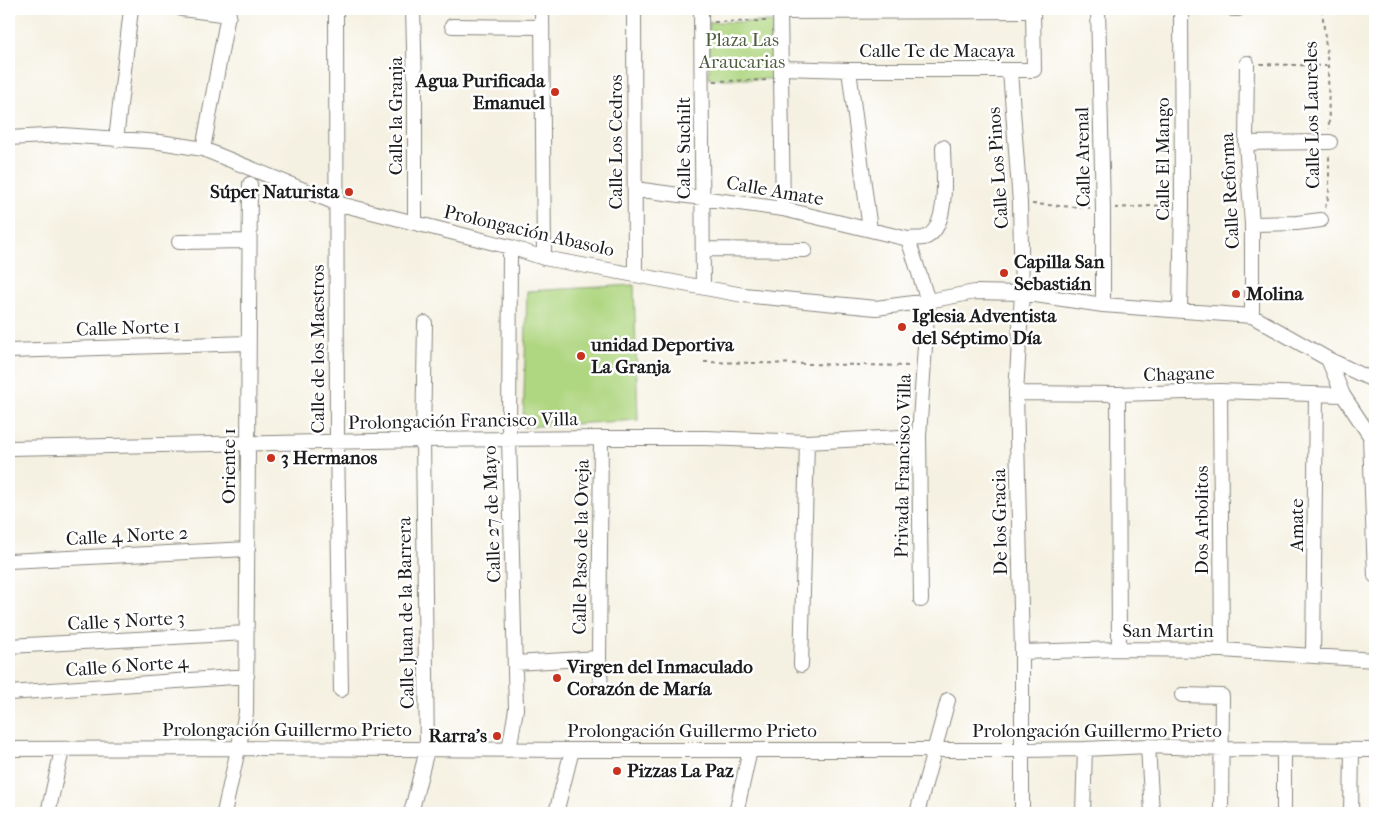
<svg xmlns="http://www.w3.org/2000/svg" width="1384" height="822" viewBox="0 0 1384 822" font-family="'IM FELL French Canon',serif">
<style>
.green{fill:#afd680;stroke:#66794e}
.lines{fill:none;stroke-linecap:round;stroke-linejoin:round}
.minor-casing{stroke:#88867f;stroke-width:16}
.path{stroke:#88867f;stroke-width:2;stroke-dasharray:4 4;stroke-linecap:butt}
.minor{stroke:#fff;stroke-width:14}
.poi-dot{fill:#c8321e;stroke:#fff;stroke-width:2}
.labels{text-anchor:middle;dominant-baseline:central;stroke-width:5;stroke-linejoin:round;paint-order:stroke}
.park-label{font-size:19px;fill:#4f5d3f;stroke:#fff}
.street-label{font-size:19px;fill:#1c1c1c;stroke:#fff}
.poi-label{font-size:19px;font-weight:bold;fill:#1c1c1c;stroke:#fff;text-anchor:start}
</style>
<rect width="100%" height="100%" fill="#fff"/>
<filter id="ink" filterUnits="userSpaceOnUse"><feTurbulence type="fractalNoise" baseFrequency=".02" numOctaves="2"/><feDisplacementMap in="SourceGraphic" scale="10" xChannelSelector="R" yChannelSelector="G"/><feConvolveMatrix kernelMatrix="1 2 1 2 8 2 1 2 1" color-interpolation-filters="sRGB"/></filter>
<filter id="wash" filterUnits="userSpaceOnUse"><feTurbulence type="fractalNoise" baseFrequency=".0096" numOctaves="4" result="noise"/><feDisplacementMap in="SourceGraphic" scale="20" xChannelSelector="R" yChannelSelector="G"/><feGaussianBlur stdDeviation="1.12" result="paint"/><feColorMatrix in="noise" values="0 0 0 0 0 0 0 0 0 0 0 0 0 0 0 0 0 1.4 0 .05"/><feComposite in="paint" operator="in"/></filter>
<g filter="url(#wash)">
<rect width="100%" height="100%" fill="#f5f1e2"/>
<path class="green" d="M709,22H776V79H709Z
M634,285L638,420L523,427L527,291Z"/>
</g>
<g filter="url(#ink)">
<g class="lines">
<defs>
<path id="minor" d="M182,9L229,15
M336,9L337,441L341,690
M413,9L415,86V223
M542,9L544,258
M634,9L635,275
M701,9L703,287
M780,9L783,209
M1098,9L1103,208V305
M1233,9H1238
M780,12L1033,11L1034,70H849L782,68
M452,26L542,27
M1247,63L1246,143L1252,224V316
M849,70L870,230
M1010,71L1020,203L1022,293L1016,393L1022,652V813
M9,138L63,135L160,142L203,149L336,203L510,247L544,258L743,295L876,308L928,301L975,292L1022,293L1103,305L1252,316L1328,359L1375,381
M116,140L131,9
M1246,143L1330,142
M203,149L229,9
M635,189L783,209L908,239C913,238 919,239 924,238C951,229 943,169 943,147
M1252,224L1297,223L1321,220
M908,239L928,301L919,436L921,600
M179,242L249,241
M703,249L805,250
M1180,310L1182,204L1181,9
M9,351L248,343
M1328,359L1343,395L1370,436L1375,441
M1220,391L1222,650
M1016,393L1118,394L1220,391L1343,395
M1118,394L1119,649
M1370,436L1375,576
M9,448L423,440L601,438H706L807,442L919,436
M9,561L248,549
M9,646L246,633
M1022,652L1119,649L1222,650L1375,660
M1313,655L1316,395
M515,663L599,658
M801,665L807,442
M601,687L599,658L601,438
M9,693L247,676
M1182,695L1222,696L1221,813
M1148,746L1152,813
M9,749L239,748L572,750H1021L1085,749L1148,746L1223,749L1375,750
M509,750L516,709L509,439L510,247
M48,813L62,750
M224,813L246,713L250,184
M411,813L427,750L423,440L425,323
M556,813L572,750
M736,813L750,750
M917,813L948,700
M1083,813L1085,749
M1284,813V749
M1351,813L1352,750"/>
</defs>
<use href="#minor" class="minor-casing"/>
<path class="path" d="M1322,9L1328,66L1329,129
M714,22L767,21
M1260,64L1328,66
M714,81L770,80
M1032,204L1090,208
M1115,208L1170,205
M1325,208L1329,195V153
M704,362L911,366"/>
<use href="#minor" class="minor"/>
</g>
</g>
<g class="poi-dot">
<circle cx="555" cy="92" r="5"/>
<circle cx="349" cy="192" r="5"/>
<circle cx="1004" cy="273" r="5"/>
<circle cx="1236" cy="294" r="5"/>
<circle cx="902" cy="327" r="5"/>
<circle cx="581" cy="356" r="5"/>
<circle cx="271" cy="458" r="5"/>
<circle cx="557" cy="678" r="5"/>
<circle cx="497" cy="736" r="5"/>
<circle cx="617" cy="771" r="5"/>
</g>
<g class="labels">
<g class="park-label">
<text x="742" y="40">Plaza Las<tspan x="742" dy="22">Araucarias</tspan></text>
</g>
<g class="street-label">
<text x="937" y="51">Calle Te de Macaya</text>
<text transform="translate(1312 115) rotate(-91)">Calle Los Laureles</text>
<text transform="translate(396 116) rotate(-90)">Calle la Granja</text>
<text transform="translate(616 142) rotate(-90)">Calle Los Cedros</text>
<text transform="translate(684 148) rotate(-90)">Calle Suchilt</text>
<text transform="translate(1083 157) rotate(-91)">Calle Arenal</text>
<text transform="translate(1163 159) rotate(-90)">Calle El Mango</text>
<text transform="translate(998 168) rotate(-94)">Calle Los Pinos</text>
<text transform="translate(775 191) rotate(10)">Calle Amate</text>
<text transform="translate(1230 191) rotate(-93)">Calle Reforma</text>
<text transform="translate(529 231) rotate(13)">Prolongación Abasolo</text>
<text transform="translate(128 328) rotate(-2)">Calle Norte 1</text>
<text transform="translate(318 349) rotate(-90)">Calle de los Maestros</text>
<text transform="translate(1179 374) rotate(-2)">Chagane</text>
<text transform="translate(463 421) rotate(-1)">Prolongación Francisco Villa</text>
<text transform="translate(229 466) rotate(-90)">Oriente 1</text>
<text transform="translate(903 466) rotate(-89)">Privada Francisco Villa</text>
<text transform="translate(492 514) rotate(-92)">Calle 27 de Mayo</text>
<text transform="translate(1202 520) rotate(-90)">Dos Arbolitos</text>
<text transform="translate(1000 522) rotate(-91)">De los Gracia</text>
<text transform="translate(1297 525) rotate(-90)">Amate</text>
<text transform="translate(127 536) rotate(-3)">Calle 4 Norte 2</text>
<text transform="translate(581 547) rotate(-89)">Calle Paso de la Oveja</text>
<text transform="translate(406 613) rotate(-91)">Calle Juan de la Barrera</text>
<text transform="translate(126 621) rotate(-3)">Calle 5 Norte 3</text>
<text x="1168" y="631">San Martin</text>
<text transform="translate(127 666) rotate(-4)">Calle 6 Norte 4</text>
<text x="287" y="730">Prolongación Guillermo Prieto</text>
<text x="692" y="731">Prolongación Guillermo Prieto</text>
<text x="1097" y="731">Prolongación Guillermo Prieto</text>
</g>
<g class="poi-label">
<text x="545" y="81" text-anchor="end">Agua Purificada<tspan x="545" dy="22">Emanuel</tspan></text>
<text x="339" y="192" text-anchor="end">Súper Naturista</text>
<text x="1014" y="262">Capilla San<tspan x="1014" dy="22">Sebastián</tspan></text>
<text x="1246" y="294">Molina</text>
<text x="912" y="316">Iglesia Adventista<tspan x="912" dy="22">del Séptimo Día</tspan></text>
<text x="591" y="345">unidad Deportiva<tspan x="591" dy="22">La Granja</tspan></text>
<text x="281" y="458">3 Hermanos</text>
<text x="567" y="667">Virgen del Inmaculado<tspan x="567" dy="22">Corazón de María</tspan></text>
<text x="487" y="736" text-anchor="end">Rarra's</text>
<text x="627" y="771">Pizzas La Paz</text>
</g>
</g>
<rect width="1384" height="822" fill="none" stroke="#fff" stroke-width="30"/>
</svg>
